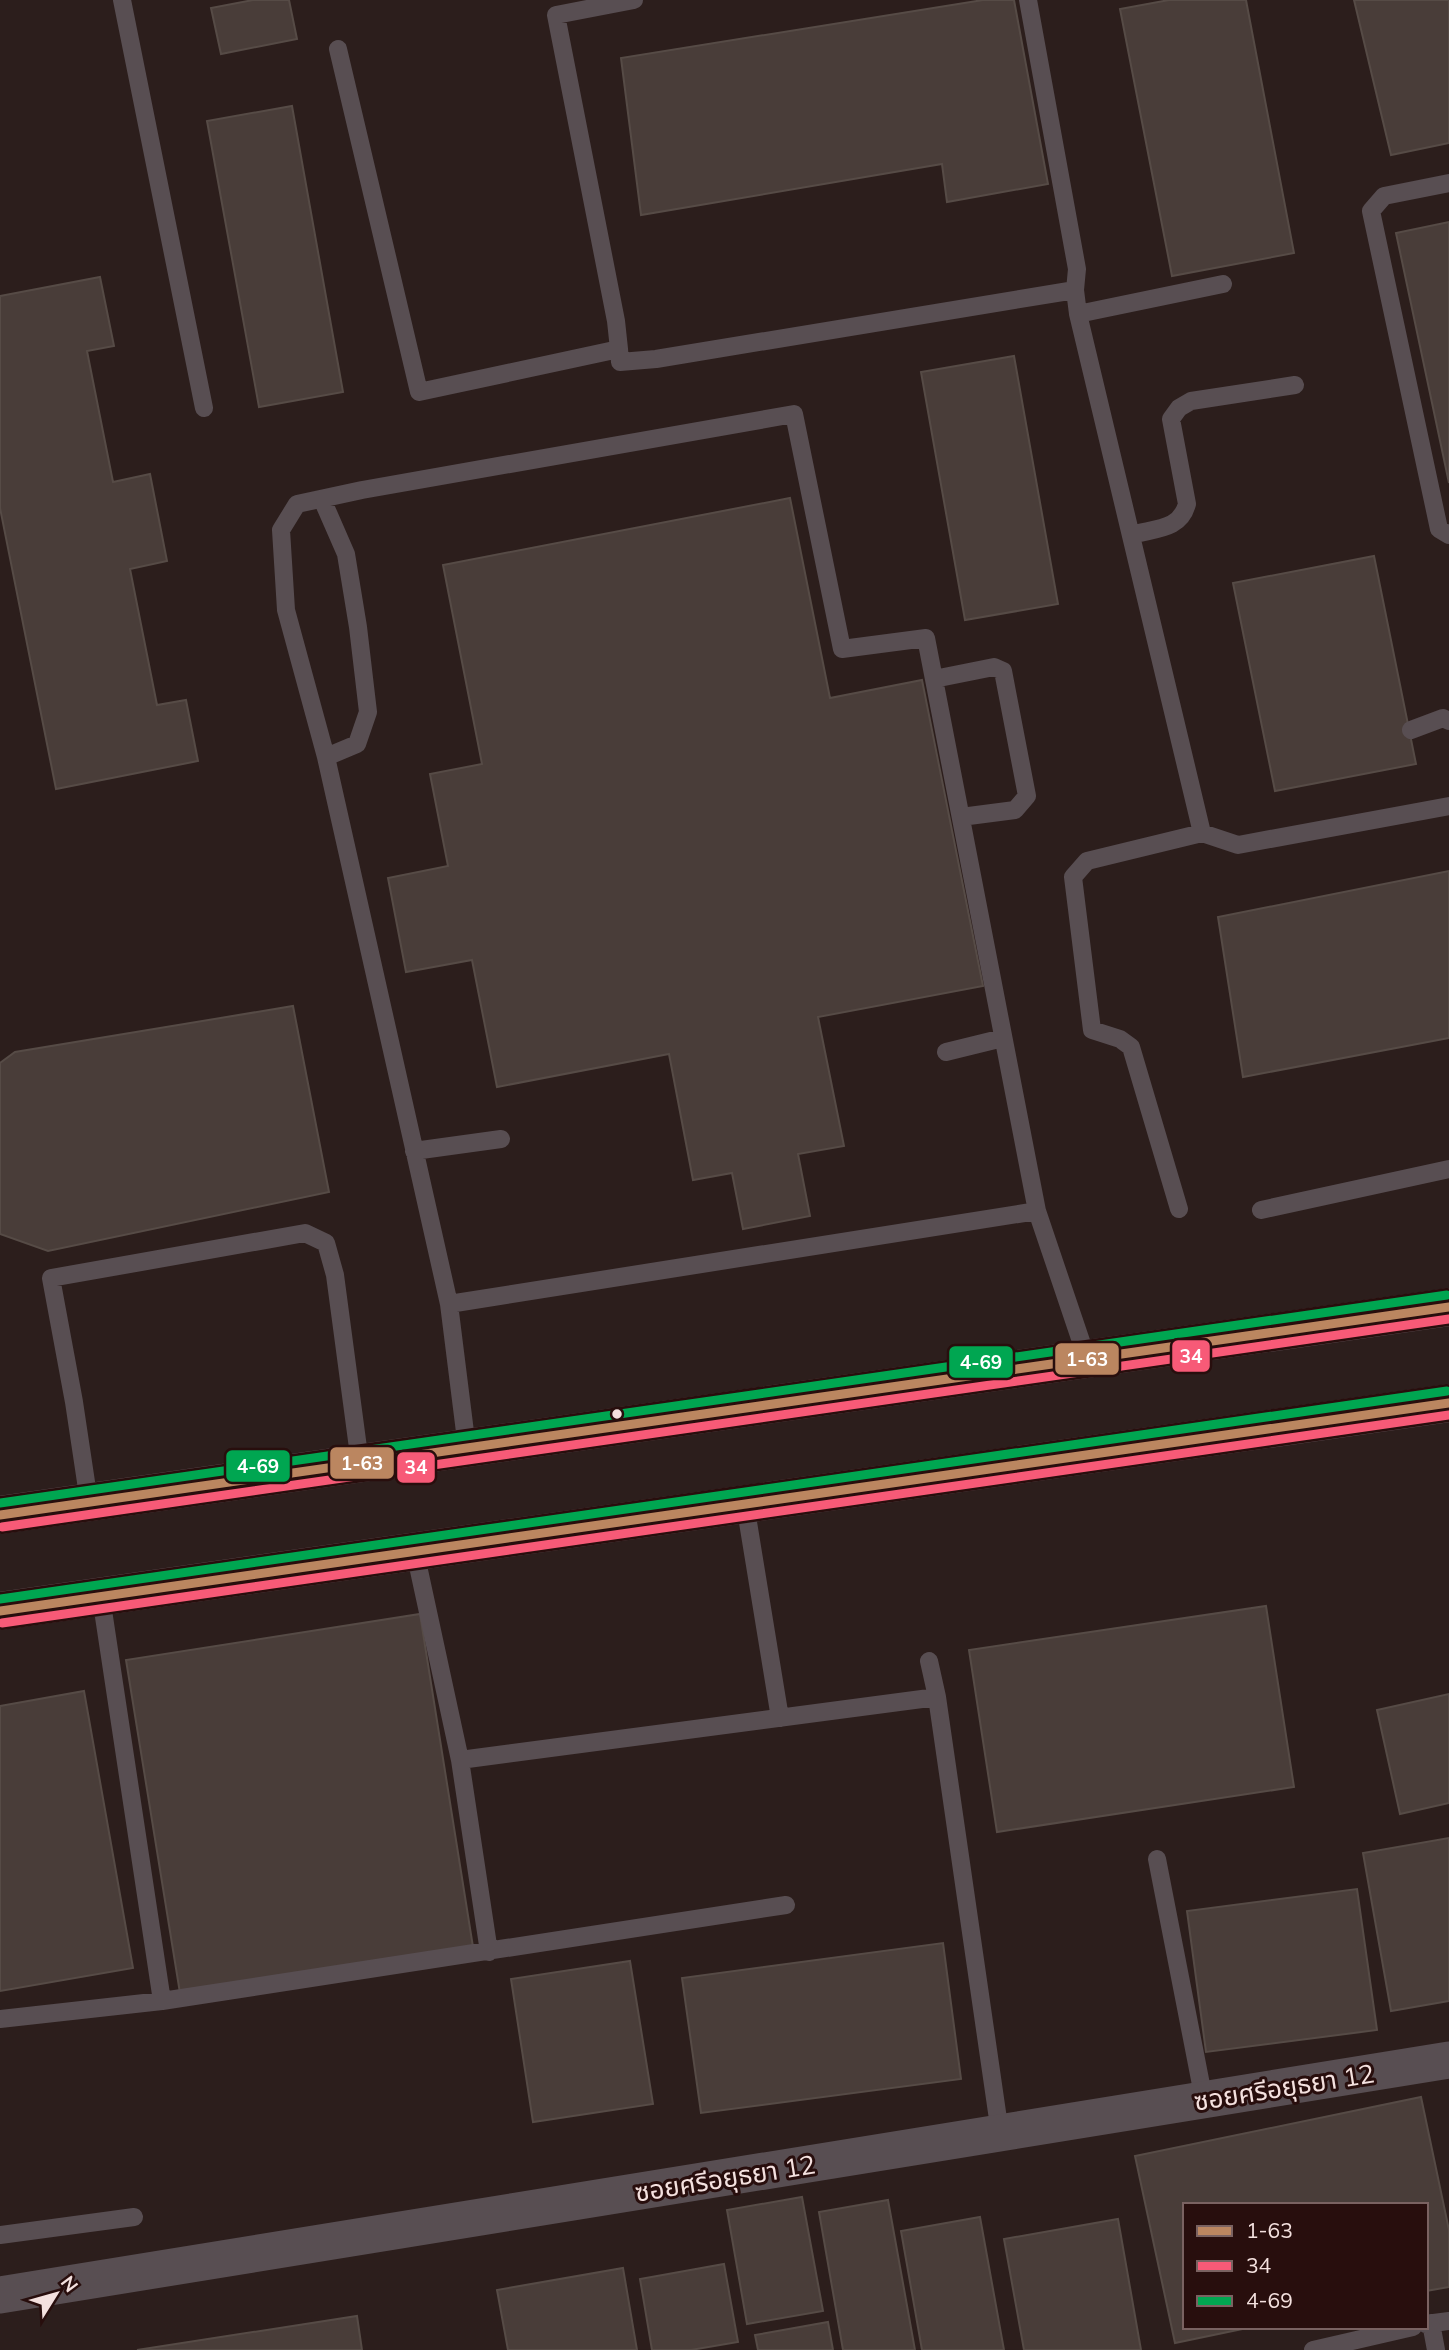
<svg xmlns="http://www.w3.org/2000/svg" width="1449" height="2350" viewBox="0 0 1449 2350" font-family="Mulish,'Noto Sans Thai',sans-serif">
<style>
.building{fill:#493d39;stroke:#564b46;stroke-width:2}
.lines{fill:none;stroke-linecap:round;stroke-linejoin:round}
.service{stroke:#584e52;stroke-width:18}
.minor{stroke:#584e52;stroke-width:37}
.primary{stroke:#63555a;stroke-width:38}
.bus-1-casing{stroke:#280e0d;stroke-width:14}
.bus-2-casing{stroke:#280e0d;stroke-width:14}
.bus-3-casing{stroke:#280e0d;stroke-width:14}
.bus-1{stroke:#bb8660;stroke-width:9}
.bus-2{stroke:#f75a77;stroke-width:9}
.bus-3{stroke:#00a651;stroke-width:9}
.bus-dot{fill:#f4e1df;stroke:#280e0d;stroke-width:2.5}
.labels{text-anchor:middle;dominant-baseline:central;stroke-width:6;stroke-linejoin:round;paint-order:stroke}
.street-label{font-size:26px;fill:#f4e1df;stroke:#280e0d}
.line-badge{stroke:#280e0d;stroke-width:2.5}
.badge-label{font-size:19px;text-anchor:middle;font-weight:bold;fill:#fff}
</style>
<rect width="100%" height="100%" fill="#2c1e1c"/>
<path class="building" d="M253,0H289L297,39L221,54L211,8Z
M983,0H1014L1048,184L947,202L942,164L641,215L621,58Z
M1169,0H1246L1294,253L1172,276L1120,9Z
M1354,0H1449V143L1391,155Z
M292,106L343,392L259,407L207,121Z
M1449,222V483L1396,233Z
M100,277L114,346L87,351L113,482L150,474L167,561L130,569L157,705L186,700L198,761L56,789L0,508V296Z
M1014,356L1058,604L965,620L921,372Z
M790,498L830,698L922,680L983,986L818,1017L844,1146L798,1154L810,1216L743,1229L732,1173L693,1180L669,1054L497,1087L472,960L406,972L388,878L448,866L430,774L482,764L443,565Z
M1374,556L1416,764L1275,791L1233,583Z
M1449,871V1038L1243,1077L1218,917Z
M293,1006L329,1192L48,1251L0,1234V1063L15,1052Z
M1266,1606L1294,1787L997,1832L969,1650Z
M420,1614L473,1947L180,1993L126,1660Z
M84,1691L133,1968L0,1991V1706Z
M1449,1694V1803L1400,1814L1377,1710Z
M1449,1838V2001L1391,2011L1363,1853Z
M1357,1889L1377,2030L1206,2052L1187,1911Z
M943,1943L961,2079L701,2113L682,1978Z
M630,1961L653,2104L533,2122L511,1979Z
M1421,2097L1449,2230V2287L1426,2291V2205H1185V2327H1252L1175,2343L1135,2156Z
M802,2197L823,2311L747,2324L727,2210Z
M888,2200L915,2350H843L819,2212Z
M980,2217L1004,2350H922L901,2231Z
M1118,2219L1141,2350H1024L1004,2239Z
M724,2264L738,2342L691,2350H652L640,2279Z
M623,2268L637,2350H508L497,2290Z
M357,2316L362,2350H137Z
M828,2322L833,2350H758L755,2335Z"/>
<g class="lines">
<path class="service" d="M122,0L204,408
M1028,0L1077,269L1075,290L1078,314L1202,833
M338,49L419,392L619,349L620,362L656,359L1075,290
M1449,183L1384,196L1371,211L1439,529L1449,535
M1078,314L1223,284
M619,349L616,321L556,15L634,0
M322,499L346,554L358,627L368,712L357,744L326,757
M1131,535C1156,528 1180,530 1187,504L1171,419L1179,408L1191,401L1295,385
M934,679L994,667L1003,671L1027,796L1015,810L961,817
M1411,730L1443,718L1449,721
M946,1052L1003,1038
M414,1151L501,1139
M1179,1209L1131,1047L1120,1039L1092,1030L1073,877L1087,861L1202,833L1238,845L1449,806
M1261,1210L1449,1169
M449,1304L1037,1211
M467,1448L449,1304L326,757L286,610L281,530L297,504L362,490L794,414L842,649L926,638L1037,1211L1087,1359
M89,1502L74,1402L51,1278L305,1233L326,1243L335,1275L360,1463
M745,1504L780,1718
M415,1552L460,1760L489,1952
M101,1597L162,2001
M929,1661L937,1697L1000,2133
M460,1760L937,1697
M1157,1859L1204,2100
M0,2019L162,2001L786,1905
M0,2235L134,2217
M1431,2323L1436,2350
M1426,2324L1449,2321
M1313,2350L1413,2327"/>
<path class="minor" d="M0,2295L1449,2060"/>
<path class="primary" d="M0,1515L1449,1307
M0,1611L1449,1403"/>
<defs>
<path id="bus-1" d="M0,1515L1449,1307
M0,1611L1449,1403"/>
<path id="bus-2" d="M2,1527L1449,1319
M2,1623L1449,1415"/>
<path id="bus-3" d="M0,1503L1447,1295
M0,1599L1447,1391"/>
</defs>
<use href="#bus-1" class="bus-1-casing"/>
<use href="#bus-2" class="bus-2-casing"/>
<use href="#bus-3" class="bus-3-casing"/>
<use href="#bus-1" class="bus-1"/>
<use href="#bus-2" class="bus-2"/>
<use href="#bus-3" class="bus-3"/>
</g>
<circle class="bus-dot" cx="617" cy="1414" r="6"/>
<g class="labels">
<g class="street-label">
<text transform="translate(1284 2087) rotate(-9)">ซอยศรีอยุธยา 12</text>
<text transform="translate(725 2178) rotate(-9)">ซอยศรีอยุธยา 12</text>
</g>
</g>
<g class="line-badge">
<rect x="1171" y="1339" width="40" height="34" rx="7" fill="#f75a77"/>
<rect x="1054" y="1342" width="66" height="34" rx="7" fill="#bb8660"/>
<rect x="948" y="1345" width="66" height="34" rx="7" fill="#00a651"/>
<rect x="329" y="1446" width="66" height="34" rx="7" fill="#bb8660"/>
<rect x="225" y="1449" width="66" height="34" rx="7" fill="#00a651"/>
<rect x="396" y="1451" width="40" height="33" rx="7" fill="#f75a77"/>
</g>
<g class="badge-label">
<text x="1191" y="1363">34</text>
<text x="1087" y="1366">1-63</text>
<text x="981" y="1369">4-69</text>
<text x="362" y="1470">1-63</text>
<text x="258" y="1473">4-69</text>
<text x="416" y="1474">34</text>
</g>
<rect x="1183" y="2203" width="245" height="126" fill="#280e0d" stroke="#7a6261" stroke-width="2"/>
<rect x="1197" y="2226" width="35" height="10" fill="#bb8660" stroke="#7a6261" stroke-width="2"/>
<text x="1246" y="2238" font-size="21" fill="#f4e1df">1-63</text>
<rect x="1197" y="2261" width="35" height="10" fill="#f75a77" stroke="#7a6261" stroke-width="2"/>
<text x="1246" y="2273" font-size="21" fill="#f4e1df">34</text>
<rect x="1197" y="2296" width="35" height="10" fill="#00a651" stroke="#7a6261" stroke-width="2"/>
<text x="1246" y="2308" font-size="21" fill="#f4e1df">4-69</text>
<g transform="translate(56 2294) rotate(53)" stroke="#280e0d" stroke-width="5" paint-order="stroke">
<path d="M0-5L12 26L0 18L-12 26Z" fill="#f4e1df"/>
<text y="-10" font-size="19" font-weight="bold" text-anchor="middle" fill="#f4e1df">N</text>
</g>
</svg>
